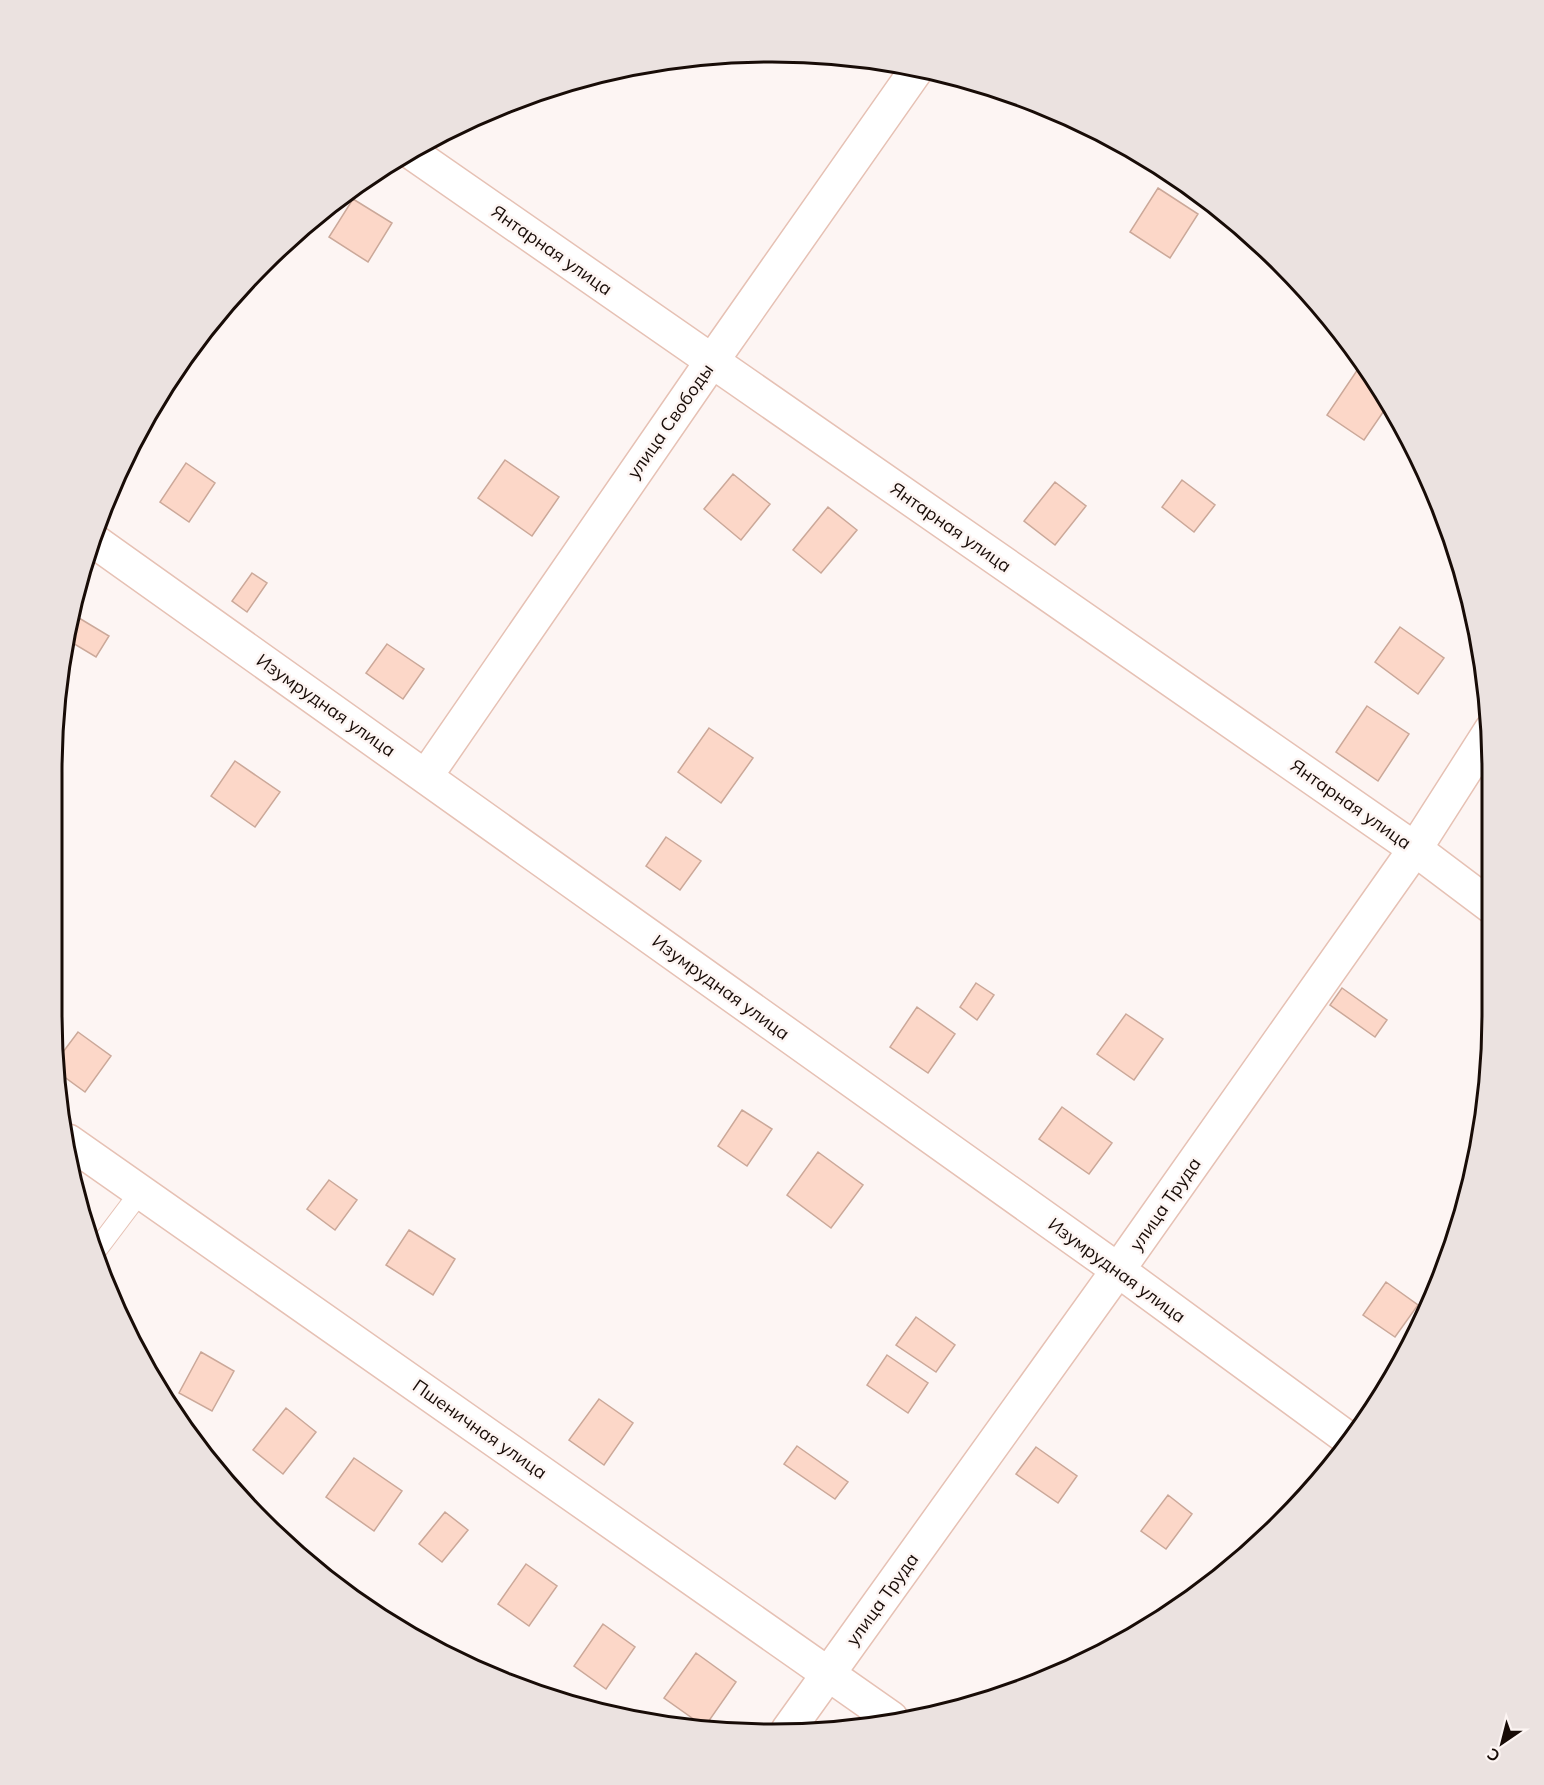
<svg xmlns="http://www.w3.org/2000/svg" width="1544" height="1785" viewBox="0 0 1544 1785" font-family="Mulish,sans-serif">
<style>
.building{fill:#fcd7c8;stroke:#cba899;stroke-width:1.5}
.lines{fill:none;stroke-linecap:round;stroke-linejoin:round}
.service-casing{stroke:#e6c1b4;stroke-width:22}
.minor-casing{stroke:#e6c1b4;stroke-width:36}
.service{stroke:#fff;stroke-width:20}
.minor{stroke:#fff;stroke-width:33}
.labels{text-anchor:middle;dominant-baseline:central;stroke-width:5;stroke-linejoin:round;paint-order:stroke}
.street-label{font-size:18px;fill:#180c07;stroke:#fdf5f3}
.rim{fill:none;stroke:#180c07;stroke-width:3}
</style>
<rect width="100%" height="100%" fill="#fdf5f3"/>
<path class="building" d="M1158,188L1198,214L1170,258L1130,232Z
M353,199L392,223L368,262L329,237Z
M1362,363L1390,402L1364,440L1327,415Z
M505,460L559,497L532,536L478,498Z
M186,463L215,483L189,522L160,502Z
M733,474L770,504L741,540L704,509Z
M1182,480L1215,505L1194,532L1162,507Z
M1055,482L1086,506L1055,545L1024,521Z
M828,507L857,530L821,573L793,550Z
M252,573L267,583L247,612L232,601Z
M79,618L109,636L96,657L66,639Z
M1400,627L1444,658L1418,694L1375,662Z
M387,644L424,669L403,699L366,673Z
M1367,706L1409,734L1378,781L1336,752Z
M709,728L753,758L721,803L678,772Z
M235,761L280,792L255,827L211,796Z
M666,837L701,861L680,890L646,866Z
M976,983L994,995L977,1020L960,1007Z
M1342,988L1387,1020L1375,1037L1330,1005Z
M917,1007L955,1034L928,1073L890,1047Z
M1126,1014L1163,1039L1134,1080L1097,1054Z
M78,1032L111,1056L85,1092L59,1073L57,1060Z
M1062,1107L1112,1143L1089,1174L1039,1139Z
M742,1110L772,1129L747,1166L718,1146Z
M818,1152L863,1185L831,1228L787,1195Z
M329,1180L357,1200L335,1230L307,1209Z
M409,1230L455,1259L433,1295L386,1265Z
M1386,1282L1418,1305L1395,1337L1363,1315Z
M916,1317L955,1345L936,1372L896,1345Z
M201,1352L234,1371L212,1411L179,1393Z
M887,1355L928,1383L908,1413L867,1385Z
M599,1399L633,1423L604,1465L569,1440Z
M286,1408L316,1432L283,1474L253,1450Z
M797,1446L848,1482L835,1499L784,1464Z
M1036,1447L1077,1476L1058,1503L1016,1474Z
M354,1458L402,1491L374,1531L326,1497Z
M1168,1495L1192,1514L1166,1549L1141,1531Z
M445,1512L468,1530L442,1562L419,1544Z
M526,1564L557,1586L529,1626L498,1604Z
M603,1624L635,1647L606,1689L574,1666Z
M696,1653L736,1682L706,1725H702L664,1698Z"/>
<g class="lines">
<defs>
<path id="service" d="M95,1252L141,1191"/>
<path id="minor" d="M408,150L1415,849L1492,907
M90,538L1118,1270L1350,1440
M426,776L712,361L917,69
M68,1141L891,1718
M788,1730L1118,1270L1415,849L1491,730"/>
</defs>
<use href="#service" class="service-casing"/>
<use href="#minor" class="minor-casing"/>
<use href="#service" class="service"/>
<use href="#minor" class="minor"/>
</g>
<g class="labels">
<g class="street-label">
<text transform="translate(552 250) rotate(35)">Янтарная улица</text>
<text transform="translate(670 421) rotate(-55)">улица Свободы</text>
<text transform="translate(951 527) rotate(35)">Янтарная улица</text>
<text transform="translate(326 705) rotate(35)">Изумрудная улица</text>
<text transform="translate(1351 804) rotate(35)">Янтарная улица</text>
<text transform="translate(721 987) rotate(36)">Изумрудная улица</text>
<text transform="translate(1165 1204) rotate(-55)">улица Труда</text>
<text transform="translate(1117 1270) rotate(36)">Изумрудная улица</text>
<text transform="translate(480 1429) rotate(35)">Пшеничная улица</text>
<text transform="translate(882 1599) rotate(-54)">улица Труда</text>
</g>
</g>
<path d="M0 0H1544V1785H0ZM772 62H772A710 710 0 0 1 1482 772V1014A710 710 0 0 1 772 1724H772A710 710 0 0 1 62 1014V772A710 710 0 0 1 772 62Z" fill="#ebe2e0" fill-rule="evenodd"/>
<path class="rim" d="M772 62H772A710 710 0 0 1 1482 772V1014A710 710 0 0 1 772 1724H772A710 710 0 0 1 62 1014V772A710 710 0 0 1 772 62Z"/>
<g transform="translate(1502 1743) rotate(215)" stroke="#fdf5f3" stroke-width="4.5" paint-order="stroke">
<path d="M0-4.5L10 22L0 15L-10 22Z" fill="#180c07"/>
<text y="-9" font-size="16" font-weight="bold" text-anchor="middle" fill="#180c07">С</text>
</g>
</svg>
